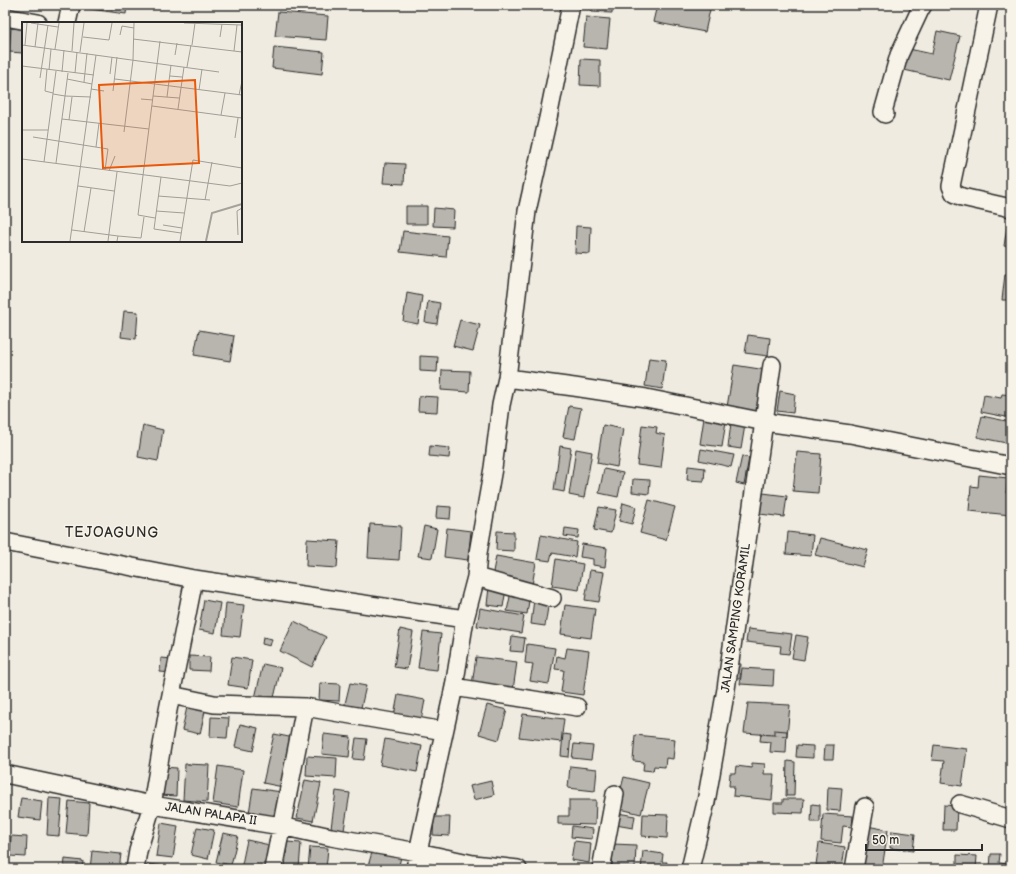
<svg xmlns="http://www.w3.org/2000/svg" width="1016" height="874" viewBox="0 0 1016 874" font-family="'Balsamiq Sans',sans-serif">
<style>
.building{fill:#b8b5ae;stroke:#2b2b2b}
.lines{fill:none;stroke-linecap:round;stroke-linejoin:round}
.minor-casing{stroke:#2b2b2b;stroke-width:20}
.minor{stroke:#f7f3e8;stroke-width:17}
.labels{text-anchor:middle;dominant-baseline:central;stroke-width:3;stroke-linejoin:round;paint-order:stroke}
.street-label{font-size:12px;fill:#2b2b2b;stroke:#f7f3e8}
.quarter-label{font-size:14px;letter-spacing:1px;fill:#2b2b2b;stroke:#f7f3e8}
.inset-river{fill:none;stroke:#a4a29a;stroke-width:2}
.inset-road{fill:none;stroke:#a19e98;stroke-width:1}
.view{fill:#e8590c;fill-opacity:0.15;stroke:#e8590c;stroke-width:2}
.inset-edge{fill:none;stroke:#2b2b2b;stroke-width:2}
</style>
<rect width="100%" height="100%" fill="#efebe0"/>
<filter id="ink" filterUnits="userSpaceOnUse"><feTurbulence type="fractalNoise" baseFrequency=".025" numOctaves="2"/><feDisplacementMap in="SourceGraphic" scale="8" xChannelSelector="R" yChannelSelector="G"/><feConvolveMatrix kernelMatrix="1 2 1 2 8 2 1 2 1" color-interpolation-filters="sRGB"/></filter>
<g filter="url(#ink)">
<path class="building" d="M91,5H127L126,14L90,9Z
M591,5H612V13L591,12Z
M657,5H711L705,32L653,22Z
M278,12L328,16L326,40L275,36Z
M586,17L610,19L607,49L583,47Z
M11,28L23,29V53L9,52Z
M937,31L960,36L949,80L904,70L909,49L932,54Z
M274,47L324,52L322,74L272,68Z
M581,59L600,60V86L580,85Z
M1011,67V95L1007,94Z
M385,163L405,164L404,184L383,183Z
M406,206H427V224H406Z
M434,208L454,210L453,227L433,226Z
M1008,220H1011V247L1004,246Z
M576,226L591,227L590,254L575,253Z
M403,231L448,236L446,257L400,252Z
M1005,274H1011V300H1002Z
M407,293L422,296L418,324L403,321Z
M428,301L440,303L437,324L425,322Z
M124,311L138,312L136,339L121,337Z
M460,320L480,325L473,351L453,346Z
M199,330L234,336L230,361L194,355Z
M748,335L770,338L768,356L745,353Z
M420,356L438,357L437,372L420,371Z
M649,358L666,360L662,389L645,386Z
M734,365L766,370L759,412L727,407Z
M442,370L470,371L469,392L441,390Z
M780,391L795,394L793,413L777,411Z
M1002,394L1011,395V418L981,412L984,395L1001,398Z
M419,396L438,397L437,412L418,411Z
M569,406L581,408L575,439L563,437Z
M982,416L1011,422V444L977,437Z
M704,418L726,421L722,447L700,444Z
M731,423L745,425L741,449L728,447Z
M143,425L163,430L158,461L138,457Z
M603,425L623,429L617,467L597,463Z
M642,425L657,427L656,433L665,435L661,468L637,465Z
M430,446L450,448L449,458L429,456Z
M560,446L571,448L564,492L554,490Z
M576,449L592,452L584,498L569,495Z
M701,449L734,455L731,467L699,460Z
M797,452L821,454L818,493L793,491Z
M742,456L749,458L744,485L736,483Z
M688,466L705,468L704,481L687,480Z
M604,469L623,473L618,497L599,493Z
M979,475L1008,478L1006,493H1011V515L969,511L971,486L978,487Z
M633,479L650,480L649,494L632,492Z
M763,493L787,496L784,517L760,514Z
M649,500L675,507L666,540L640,533Z
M623,503L636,507L632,524L619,521Z
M437,506L451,507L450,519L436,518Z
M599,507L616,510L611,533L594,530Z
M370,524L401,526L399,560L368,558Z
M424,526L437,529L432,558L418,556Z
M447,528L471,531L468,560L444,557Z
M565,528L579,530L578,538L564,536Z
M497,531L514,532V551L496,550Z
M788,532L813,535L811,556L786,554Z
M541,535L577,542L575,557L552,553L550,561L537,559Z
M820,538L868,550L863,567L815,555Z
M307,539L339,541L337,568L306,566Z
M582,544L607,548L605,567L593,565V559L580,557Z
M496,556L536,563L532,585L492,577Z
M556,559L583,564L579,590L552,586Z
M590,570L604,572L599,602L585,600Z
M489,587L506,589L503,607L487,605Z
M511,592L530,594L527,614L507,611Z
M534,599L549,601L545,626L531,624Z
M204,600L220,603L215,633L199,630Z
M226,603L244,605L240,637L223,635Z
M565,605L595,609L591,638L561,634Z
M480,608L524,616L521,633L477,626Z
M294,621L326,637L312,667L280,651Z
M400,629L413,632L407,669L394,667Z
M748,629L792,634L789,654L780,653L781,646L746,642Z
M423,632L441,634L437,670L418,668Z
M796,635L808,637L804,660L792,658Z
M512,636L525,638L523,652L510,651Z
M263,637L272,639L270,646L262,644Z
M527,644L555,648L549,684L530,681L533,664L525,663Z
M567,648L589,651L583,695L561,692L564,670L555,669L557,656L565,658Z
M189,656L210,657L209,671L189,670Z
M232,657L252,660L248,688L228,685Z
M476,657L517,662L513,690L472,685Z
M161,658L173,659L172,673L160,672Z
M727,663L741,664L740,679L726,678Z
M263,664L281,668L273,702L255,698Z
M742,668L774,670L773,686L740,684Z
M320,683L340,684L339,701L319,700Z
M350,683L366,686L359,716L343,712Z
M398,695L425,700L421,721L394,716Z
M748,703L790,705L787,736L744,733Z
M487,705L507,710L499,740L479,734Z
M187,707L205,711L200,734L182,730Z
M523,714L564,719L561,742L519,737Z
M211,717L229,718L227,738L210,737Z
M240,724L258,728L253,751L235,747Z
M774,730L787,731L786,753L770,752L771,742L760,741L761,734H774Z
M274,734L294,738L283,787L263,783Z
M324,734L351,737L349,757L322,754Z
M563,734L571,735L569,757L561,756Z
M635,735L675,739L673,759L666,758L665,767L654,766L653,771L643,770L644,762L633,761Z
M356,738L367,739L364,760L353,759Z
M385,739L422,746L417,772L380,765Z
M574,744L593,746L591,760L572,758Z
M797,745L813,746V758L796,757Z
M825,745H834L833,759H824Z
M934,745L967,749L962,786L941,783L944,761L932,760Z
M307,756L337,758L336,778L306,776Z
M787,761L795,762L794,796H786Z
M752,763L765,764L764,774H774L772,800L733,796L734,786H729L730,773H735L736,766L752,768Z
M185,764L209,765L207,802L183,800Z
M218,766L243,770L238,807L213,803Z
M570,766L597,769L595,791L568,788Z
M162,767L177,768L176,796L160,795Z
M624,777L649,783L641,814L616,808Z
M305,780L321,783L313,821L297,818Z
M491,781L494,795L474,800L470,786Z
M828,787L842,788L840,811L827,810Z
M253,788L282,792L278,817L249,813Z
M336,791L350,793L344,830L331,828Z
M21,798L42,801L40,820L18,817Z
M49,798L62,799L59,836L47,835Z
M783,799H804L803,813L774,812V803H783Z
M569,800H596L595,825L558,824V816H569Z
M69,801L89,803L87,835L66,833Z
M812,804L820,805V822H811Z
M944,805L957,806L956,830H943Z
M606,811L635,816L633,828L604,823Z
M643,814L668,815L667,838L642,836Z
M823,814L853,816L852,827L843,826L841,843L821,841Z
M434,817H450L449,836L433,835Z
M161,823L178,826L173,858L156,856Z
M572,826L593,829L592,839L571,837Z
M867,826L888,830L882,869L861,866Z
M197,827L214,830L208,859L191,855Z
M1010,828H1011V848H1007Z
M892,831L915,834L913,851L890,848Z
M223,833L238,836L231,865L216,862Z
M11,836L27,837L26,857L10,856Z
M247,840L274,846L269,869H241Z
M574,841L591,843L589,863L571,860Z
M287,842L301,843L299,869H285Z
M819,843L845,847L842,868L816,865Z
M613,844L636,845L635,869H612Z
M310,847L328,848L326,869H308Z
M373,849L401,857L398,869H380L368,866Z
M92,851L121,854L119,869H90Z
M643,851L663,854L662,862H667L666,869H641Z
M991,854H1000L999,863L1009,864L1008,869H990Z
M957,855L977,856L976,869H957Z
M65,859L83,861L82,869H64Z
M428,860L457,864L456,869H426Z
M147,864L186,868V869H146Z"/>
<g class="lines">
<defs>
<path id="minor" d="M989,5L951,186L954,193L962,197L1011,208
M5,17L38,23
M67,23L71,5
M885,114L883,112L899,55L920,10L923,5
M507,378L574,387L646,398L765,422L850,434L1011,466
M5,542L194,579L465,619
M476,577L552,598
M454,687L577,707
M171,695L214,704L305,707L444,731
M5,774L152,805L281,826L331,837L418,852L473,864L518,869
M960,804L1011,819
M135,869L138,851L152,805L168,710L194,579
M273,869L305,707
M415,869L418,852L454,687L465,619L476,577L478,553L493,468L501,405L507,378L527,211L548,118L571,5
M601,869L615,794
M690,869L706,802L726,689L772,365
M854,869L865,807"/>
</defs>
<use href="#minor" class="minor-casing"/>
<use href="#minor" class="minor"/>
</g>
</g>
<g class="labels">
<g class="street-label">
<text transform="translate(736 618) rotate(-82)">JALAN SAMPING KORAMIL</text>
<text transform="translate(211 814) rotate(9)">JALAN PALAPA II</text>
</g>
<g class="quarter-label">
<text x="112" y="532">TEJOAGUNG</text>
</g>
</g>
<g transform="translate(22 22)">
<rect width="220" height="220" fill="#efebe0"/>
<path class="inset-river" d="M184,219L190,191L220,182"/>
<path class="inset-road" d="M9,1L36,5M162,1L220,3M98,13L100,4L112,6M61,15L87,18L90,1M198,15L200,2M111,17L220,30M0,23L197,50M3,23L5,1M170,23L173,1M13,25L16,1M33,27L37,1M50,29L52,1M212,29L215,3M58,30L62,1M153,33L155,21M0,44L72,53M165,45L169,23M25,47L23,69L31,71M27,48L29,27M40,50L42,28M53,51L55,30M88,52L90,35M148,54L160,55M18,56L26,3M45,57L70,62M93,57L220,73M62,60L65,31M69,67L82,69M177,68L180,47M91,69L95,35M31,72L43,74L46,51M217,73L220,59M131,74L157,76M145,75L149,43M119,77L131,78M130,84L220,96M156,87L162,45M199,93L203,71M40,97L127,107M47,98L50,75M0,108H26M102,110L111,38L112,1M11,115L86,127L83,148M213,116L216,96M74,125L77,101M0,137L208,164L220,161M22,140L34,49M34,141L43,74L69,75M87,149L93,134M139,155L132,207L159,211M56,164L92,169M136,174L188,178M183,178L190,140M134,189L162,191M133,196L116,193L138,19M141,203L160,206M50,208L96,214L95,219M62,210L69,166M216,213L215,189L220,186M96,214L119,216L122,195M48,219L74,33M86,219L95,150M158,219L171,138L220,146"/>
<path class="view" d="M173,58L177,141L81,146L77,63Z"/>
<rect width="220" height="220" class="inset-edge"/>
</g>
<rect width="1016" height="874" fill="none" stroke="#f7f3e8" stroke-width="20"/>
<rect x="10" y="10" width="996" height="854" fill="none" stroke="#2b2b2b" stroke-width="1.5" filter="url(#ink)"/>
<path d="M866 844v6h116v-6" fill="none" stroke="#2b2b2b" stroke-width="2"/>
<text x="872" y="844" font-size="12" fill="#2b2b2b" stroke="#f7f3e8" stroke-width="3" paint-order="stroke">50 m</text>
</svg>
